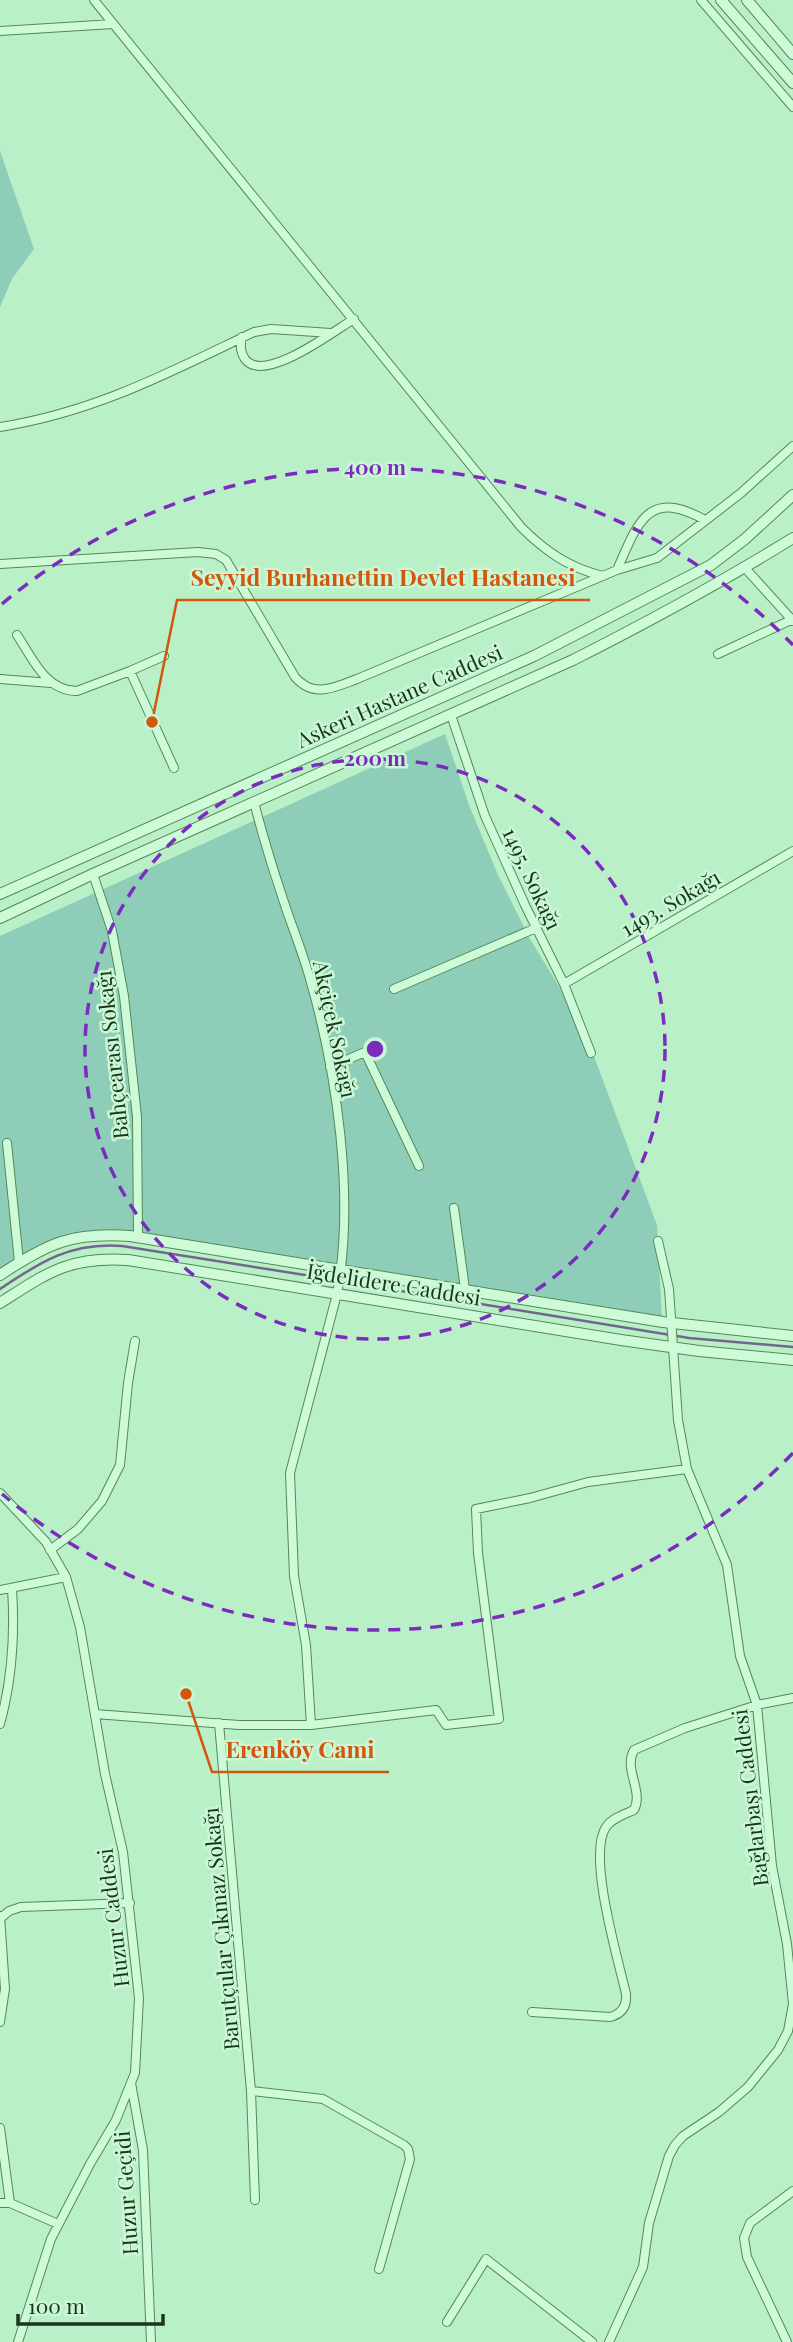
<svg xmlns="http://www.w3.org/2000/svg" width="793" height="2342" viewBox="0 0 793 2342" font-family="'Playfair Display',serif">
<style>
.grass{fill:#8eceb8}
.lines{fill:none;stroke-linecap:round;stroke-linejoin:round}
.stream{stroke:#72668e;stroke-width:2.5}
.minor-casing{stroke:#548857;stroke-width:10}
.tertiary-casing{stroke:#548857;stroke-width:12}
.minor{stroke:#cdfbd8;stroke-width:8}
.tertiary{stroke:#cdfbd8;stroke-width:10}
.ring{fill:none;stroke:#7b2cbf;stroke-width:3.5;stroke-dasharray:12 9}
.labels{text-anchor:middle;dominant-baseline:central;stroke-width:5;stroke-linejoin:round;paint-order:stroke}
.street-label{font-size:21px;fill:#1a361a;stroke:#caf7d5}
.centre{fill:#7b2cbf;stroke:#caf7d5;stroke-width:3.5}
.ring-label{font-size:21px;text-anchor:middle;font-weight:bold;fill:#7b2cbf;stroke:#caf7d5;stroke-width:5;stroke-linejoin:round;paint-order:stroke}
.leader{fill:none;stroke:#d3560d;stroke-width:2.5}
.callout-dot{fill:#d3560d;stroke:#caf7d5;stroke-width:2.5}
.callout-label{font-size:23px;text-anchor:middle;font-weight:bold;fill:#d3560d;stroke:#caf7d5;stroke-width:5;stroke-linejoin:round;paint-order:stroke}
</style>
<rect width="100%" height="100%" fill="#baf0c7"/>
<path class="grass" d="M0,151L34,249L12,279L0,307Z
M445,734L469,805L498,875L530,939L582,1024L657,1225L662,1319L147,1234L65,1236C39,1242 21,1256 0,1272V936Z"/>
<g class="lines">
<path class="stream" d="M352,1283L689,1338L793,1347
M0,1289C40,1262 71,1242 122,1246L330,1279"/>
<defs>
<path id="minor" d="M94,0L521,527C545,551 569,568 603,576
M701,0L793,107
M0,31L113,24
M242,337C240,345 240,352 245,359C264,385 335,330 354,319
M0,427C95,412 168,373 254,332L271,329L331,333
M0,564L198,552L216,554L226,560L295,677C314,699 335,687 357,679L617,570L657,558L741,493L793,446
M745,568L793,621
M617,570C638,522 648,488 705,520
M17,635C32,657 45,691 77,691L130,671L164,656
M718,654L793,619
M130,671L174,768
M0,679L51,683
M451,715L485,816L525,905L564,984L591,1053
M254,802C262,833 271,863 281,893C290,922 302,950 310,979C337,1073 355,1197 337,1294L290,1473L294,1576L306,1645L311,1725
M93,874L112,931L124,996L137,1117L138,1237
M564,984L793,851
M394,989L536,928
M330,1067L365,1052L419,1166
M7,1143L19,1262
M454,1208L465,1289
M658,1241L669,1289L678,1420L687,1469L727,1565L740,1656L757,1705L772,1866L787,1944L793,2004
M0,1493L46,1542L66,1577L80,1627L105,1774L123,1852L139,1998L135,2073L116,2120L90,2164L51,2239L18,2342
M50,1550L78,1529L102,1501L120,1465L128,1383L135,1341
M0,1590L66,1577
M95,1714L239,1725H311L436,1710L446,1725L499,1719L478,1553L476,1509L530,1498L588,1482L687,1469
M219,1723L251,2091L255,2200
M0,1724C12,1680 15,1633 12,1588
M0,1916L5,1989L0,2022
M1,1918L9,1911L21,1907L130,1903
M532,2012L610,2017C622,2014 627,2006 626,1994C618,1959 587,1855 606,1827C612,1818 625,1814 634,1810C644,1791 623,1769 634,1750L685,1728L757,1705L793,1698
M131,2083L143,2150L151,2342
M251,2091L323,2099L404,2145L408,2149L410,2159L379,2269
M0,2128L10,2203
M0,2203H10L58,2224
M447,2322L486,2259L592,2342
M609,2342L643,2267L649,2223L669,2156L675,2145L683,2136L719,2112L748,2087L778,2050L788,2031L793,2004
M787,2342L747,2257L744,2238L750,2223L793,2191"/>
<path id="tertiary" d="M721,0L793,83
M747,0L793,54
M0,894L534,656L711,565L745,539L793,495
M0,918L93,874L573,660C648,622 722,582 793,538
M0,1275C48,1243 72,1232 130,1236L663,1322L793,1336
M0,1303C47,1273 69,1256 128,1260L621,1340L699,1351L793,1360"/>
</defs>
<use href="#minor" class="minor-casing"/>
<use href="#tertiary" class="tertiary-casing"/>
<use href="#minor" class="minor"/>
<use href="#tertiary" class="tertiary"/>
</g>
<g class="ring">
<circle cx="375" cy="1049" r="290"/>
<path d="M793 1453A581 581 0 0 1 2 1494M2 604A581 581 0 0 1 793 645"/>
</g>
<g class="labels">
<g class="street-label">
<text transform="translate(399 695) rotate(-24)">Askeri Hastane Caddesi</text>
<text transform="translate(533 878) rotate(65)">1495. Sokağı</text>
<text transform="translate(670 902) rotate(-30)">1493. Sokağı</text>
<text transform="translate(336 1029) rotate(78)">Akçiçek Sokağı</text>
<text transform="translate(111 1055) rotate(-96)">Bahçearası Sokağı</text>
<text transform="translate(394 1283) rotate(9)">İğdelidere Caddesi</text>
<text transform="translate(749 1798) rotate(-97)">Bağlarbaşı Caddesi</text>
<text transform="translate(112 1918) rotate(-97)">Huzur Caddesi</text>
<text transform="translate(220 1929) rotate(-95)">Barutçular Çıkmaz Sokağı</text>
<text transform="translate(125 2193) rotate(-94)">Huzur Geçidi</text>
</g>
</g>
<circle cx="375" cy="1049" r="10" class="centre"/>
<g class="ring-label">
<text x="375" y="475">400 m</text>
<text x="375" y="766">200 m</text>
</g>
<path class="leader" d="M152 722L177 600H590M186 1694L212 1772H389"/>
<g class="callout-dot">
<circle cx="152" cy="722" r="7"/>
<circle cx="186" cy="1694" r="7"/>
</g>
<g class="callout-label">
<text x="383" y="586">Seyyid Burhanettin Devlet Hastanesi</text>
<text x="300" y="1758">Erenköy Cami</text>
</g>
<path d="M18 2314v10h145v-10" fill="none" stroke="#1a361a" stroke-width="3.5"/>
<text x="28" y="2314" font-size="21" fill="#1a361a" stroke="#caf7d5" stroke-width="5" paint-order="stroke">100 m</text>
</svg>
